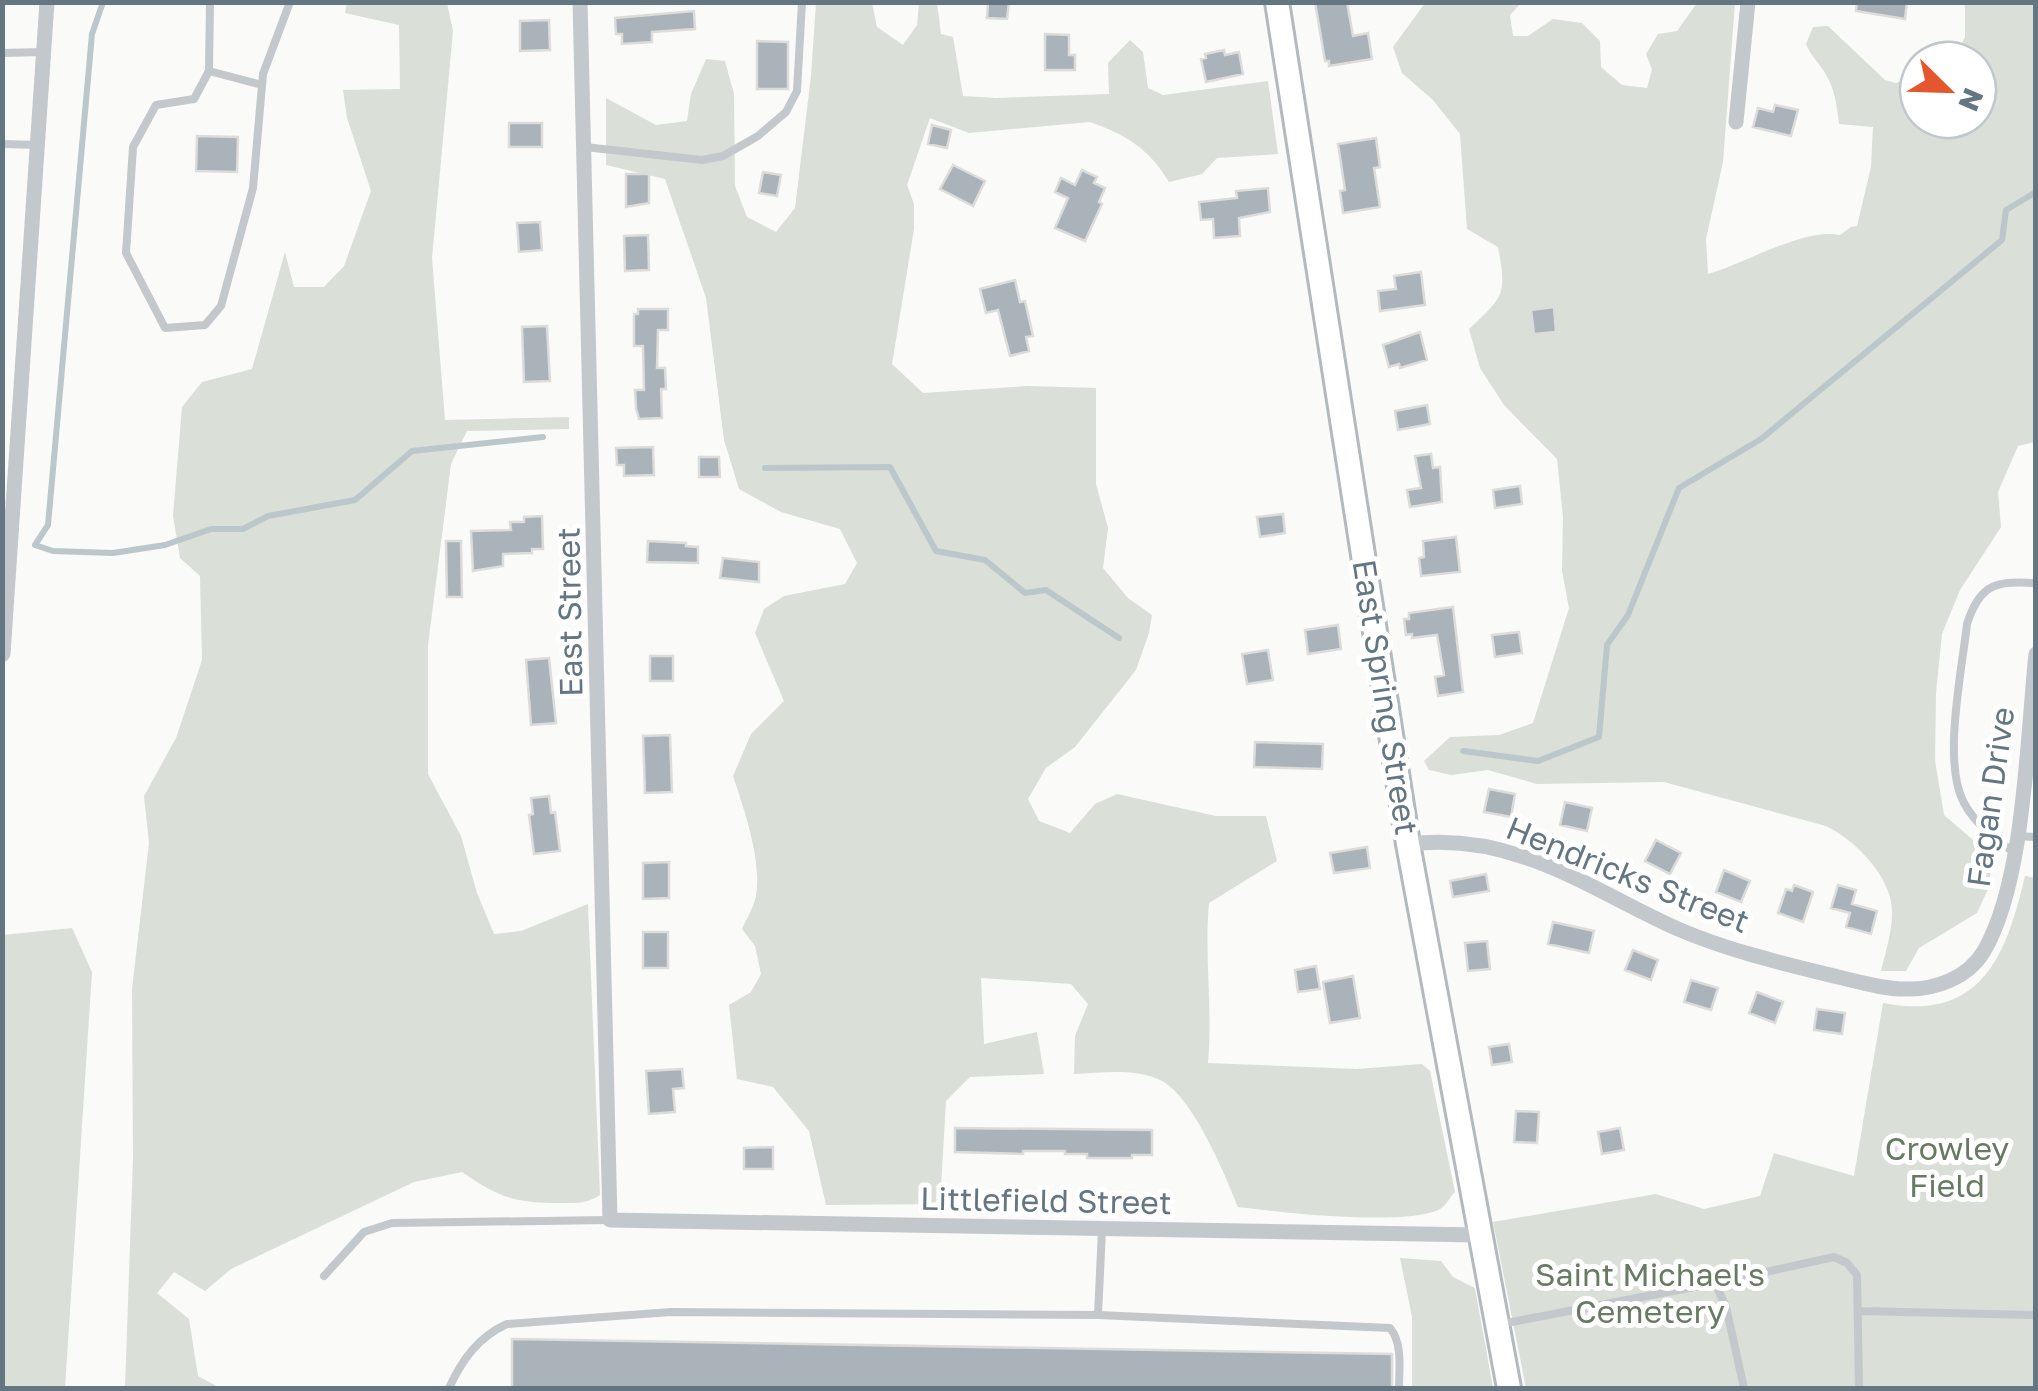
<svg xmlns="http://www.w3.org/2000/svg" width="2038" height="1391" viewBox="0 0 2038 1391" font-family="'Golos Text',sans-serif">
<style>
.green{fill:#dadfd7}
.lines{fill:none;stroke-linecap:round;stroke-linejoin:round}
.stream{stroke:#bbc7cb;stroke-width:6}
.building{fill:#aab3b9;stroke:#dcdcda;stroke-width:2.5}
.secondary-casing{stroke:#b3babf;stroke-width:28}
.lane{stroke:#c3c8cc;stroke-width:8}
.street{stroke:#c3c8cc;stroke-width:15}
.secondary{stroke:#fff;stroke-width:22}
.labels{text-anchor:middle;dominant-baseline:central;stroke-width:10;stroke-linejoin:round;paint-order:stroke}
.street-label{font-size:32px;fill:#657683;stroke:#fff}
.park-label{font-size:32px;fill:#687a64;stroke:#fff}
</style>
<rect width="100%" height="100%" fill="#fafaf8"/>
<path class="green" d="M347,3H447L453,31L432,258L445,420L569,417V429L467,431L451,464L428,645V774L461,836L477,893L494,934L521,931L588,904L600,1195C586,1204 577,1203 561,1203C514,1203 500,1198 462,1172L414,1182L231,1269L205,1291L174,1272L157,1293L189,1319L198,1376L220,1388H125L133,1159L132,989L149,843L144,796L176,738L202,660L200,576L180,558L173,516L182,407L202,382L252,369L285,252L294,287H324L344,266L371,191L347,118L343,90L400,89L399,25L345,13Z
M816,3H872L877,27L903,45L917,25L919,3H937L941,34L953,37L963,96L996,98L1109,94L1108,63L1130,40L1143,52L1148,88L1163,95L1268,81L1278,154L1217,158L1202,174L1169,182C1149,149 1127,135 1090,122L969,133L930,118L907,185L914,204V229L892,364L923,393L1028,386L1096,388V484L1108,528L1103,568L1128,598L1152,615L1149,633L1136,670L1075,747L1046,768L1028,799L1039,821L1070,833L1095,804L1117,794L1216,816H1266L1277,861L1209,903C1204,957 1213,1009 1208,1063L1356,1069L1422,1064L1430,1071L1455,1192C1450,1197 1446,1206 1440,1209C1405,1227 1280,1212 1238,1207C1226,1176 1191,1093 1160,1080C1134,1068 1102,1073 1074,1074L1075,1036L1088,1004L1071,984L981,978L984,1044L1037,1032L1044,1074L970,1077L946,1101L940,1204L826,1205L809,1131L773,1087L737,1079L729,1005L751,992L761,974L755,946L742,929C746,920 752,910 755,900C764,866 744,809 733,776L751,734L784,701L755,633L764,609L784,596L845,584L857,563L840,529L781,512L739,489L724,440L706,298L665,179L606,165V98L656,125L687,121L691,94L706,59L725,61L734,94L735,186L747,217L776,232L795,208L811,76Z
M1425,3H1521L1510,15L1513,36H1528L1553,19L1582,23L1600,41L1601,67L1622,85L1647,88L1652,69L1646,54L1658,34L1677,31L1697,3H1735L1723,162L1706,239L1708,274C1744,264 1805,227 1840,235L1851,227L1857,226L1871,167L1873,127L1839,124C1837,106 1835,89 1825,73C1819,62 1811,57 1806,44L1813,27L1828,26L1885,80L1896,83L1918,74V120H1978V60H1954L1965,37V6L1962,3H2035V442L2018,446L1998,492L2001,527L1960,590L1942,634L1936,693L1935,760L1944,815L1972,839L1992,864L1988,889L1977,913L1919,948L1906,971H1881C1886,950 1895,924 1891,901C1885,871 1853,839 1826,826L1664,782L1537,784L1488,770L1451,775L1429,770L1424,761L1450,737L1499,735L1533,723L1569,608L1562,571L1563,517L1557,459L1504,405L1480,368L1469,329C1504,296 1507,295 1498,247L1467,229L1460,134L1433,100L1402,73L1393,47Z
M2025,876L2035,878V1388H1526L1493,1222L1656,1194L1704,1209L1760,1196L1774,1153L1854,1176L1883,1003C1981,1022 2006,957 2025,876Z
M72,928L92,972L65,1388H3V935Z
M1400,1258L1441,1261L1453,1277L1475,1288L1493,1388H1412V1317Z"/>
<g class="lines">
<path class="stream" d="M103,2L92,34L48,525L35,545L53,551L113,553L165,545L211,529H243L268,516L355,500L412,451L543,437
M765,468L890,467L936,551L985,560L1025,593L1046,590L1119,638
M1463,751L1538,761L1599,737L1607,645L1628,615L1679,488L1761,439L2002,240L2006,210L2036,192"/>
</g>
<path class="building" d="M988,2H1009L1007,19L987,18Z
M1315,2H1347L1353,36L1368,33L1372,59L1329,66V61H1325Z
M1857,2H1907L1905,19L1856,11Z
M694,11L695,29L652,32V42L622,44V34H616L615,18Z
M549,20L550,50L520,51V21Z
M1045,34L1069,35V55H1075V70H1045Z
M757,41L788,42V89H757Z
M1224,50L1225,55L1239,52L1243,74L1206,82L1201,59L1206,58L1205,54Z
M1775,105L1798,110L1791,136L1753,127L1758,108L1773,112Z
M509,123H542V147H509Z
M932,125L951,130L947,148L928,144Z
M197,136L238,137L237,172L196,171Z
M1376,138L1380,167L1374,168L1380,207L1343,213L1340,191L1345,190L1338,144Z
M953,165L985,181L973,206L940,189Z
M1082,170L1097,177L1094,183L1105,188L1099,202L1102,204L1085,241L1055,228L1068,198L1055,192L1061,178L1075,185Z
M763,172L781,175L777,196L759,193Z
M626,174H649V203L626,207Z
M1268,188L1270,212L1239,218L1240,236L1214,238L1213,219L1201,220L1199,202L1237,198L1236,191Z
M540,222L542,250L519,252L517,223Z
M648,235L649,270L625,271L624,236Z
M1421,272L1425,305L1380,311L1378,291L1396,289L1394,276Z
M1015,280L1020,302L1025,301L1033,336L1026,337L1029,351L1010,356L998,310L986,313L980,289Z
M1554,307L1556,332L1534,334L1531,310Z
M638,309H668V330H658L657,368H665L666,389H661L662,418L639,419L636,408L635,390H644L643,346H634V314H638Z
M547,326L550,381L524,382L522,327Z
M1420,332L1427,360L1400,368L1399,364L1389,367L1383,345Z
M1427,405L1430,424L1398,430L1395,411Z
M653,447L654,475L624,476V465H617L616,448Z
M1431,454L1433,468L1440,467L1442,502L1410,507L1407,490L1421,488L1415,456Z
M699,457H719L720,477H699Z
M1520,486L1522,504L1495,508L1493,490Z
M1283,514L1285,533L1260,537L1257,517Z
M542,516L543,549H532V553L503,554V566L473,571L471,531L511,530L510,522H524V517Z
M1456,537L1460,572L1421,576L1419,558L1424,557L1423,541Z
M446,541H461L462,597H447Z
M648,541L686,543V546L698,547V563L647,562Z
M723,558L759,562V582L720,578Z
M1453,607L1463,692L1438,696L1435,677L1444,675L1437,635L1412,638V634L1406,635L1404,619H1409V613Z
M1338,625L1341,649L1308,654L1305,630Z
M1519,632L1522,653L1495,657L1492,635Z
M1268,650L1273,680L1247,684L1242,654Z
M650,656H673V681H650Z
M549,658L556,723L531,725L526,660Z
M670,735L672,792L645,793L643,736Z
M1255,742L1323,744L1322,769L1254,767Z
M1489,789L1515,794L1511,817L1484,812Z
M549,796L551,813L555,812L560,851L534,854L529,815L533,814L531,798Z
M1565,802L1592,808L1587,831L1560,825Z
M1656,840L1681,853L1670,874L1645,861Z
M1367,847L1370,868L1334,873L1330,853Z
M669,862V898L643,899V863Z
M1724,870L1750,881L1741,902L1716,892Z
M1486,874L1489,891L1453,897L1450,881Z
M1794,885L1813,892L1803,922L1778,913L1786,889L1792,891Z
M1838,885L1856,890L1852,904L1877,911L1871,934L1846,927L1850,913L1831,908Z
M1553,922L1594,931L1589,953L1548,944Z
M643,932H668V968H643Z
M1487,941L1490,969L1468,971L1465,943Z
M1633,950L1658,960L1651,980L1625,970Z
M1316,966L1320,989L1298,992L1295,970Z
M1353,976L1360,1018L1330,1023L1323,982Z
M1691,980L1718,988L1711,1010L1684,1002Z
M1757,992L1783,1002L1775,1023L1749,1013Z
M1817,1009L1845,1013L1842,1034L1814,1030Z
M1509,1044L1512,1062L1492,1065L1489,1047Z
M682,1069L684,1088L673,1089L675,1112L649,1114L646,1071Z
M1516,1111L1539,1112L1537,1143L1514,1142Z
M955,1128L1152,1130V1155H1132V1158H1087V1154H1065V1151H1023V1154L955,1152Z
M1620,1128L1624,1150L1602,1154L1598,1132Z
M773,1147V1169H744V1148Z
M512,1339L1392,1354V1388H512Z"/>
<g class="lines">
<defs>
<path id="secondary" d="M1277,2L1408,844L1509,1388"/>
</defs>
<use href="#secondary" class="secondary-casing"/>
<path class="lane" d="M210,2L209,71L194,99L156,105L133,147L126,253L165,328L205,325L221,306L253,188L263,74L290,2
M2,53L43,52
M209,71L262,85
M2,144L39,145
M585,147L702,160L723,156L758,136L786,112L797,91L802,2
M2017,836L2036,837
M2015,853C1995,839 1976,825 1964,803C1942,763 1962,670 1967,624C1980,583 1996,581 2036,583
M324,1276L364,1232L392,1223L608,1220
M1859,1311L2036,1315
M1098,1315L1102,1230
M1501,1324L1715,1283
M449,1388C462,1360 478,1337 507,1324L671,1312L1098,1315L1390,1328C1403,1344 1399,1368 1399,1388
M1744,1388L1726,1307L1715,1283L1834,1257L1847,1263L1857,1275L1859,1388"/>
<path class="street" d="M580,2L610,1220L1480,1235
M1736,122L1748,2
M3,654L47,2
M1408,844C1449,839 1488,844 1527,858C1580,876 1628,907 1678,929C1729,951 1785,964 1838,977C1860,982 1883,989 1905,989C1935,990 1968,978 1984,951C2025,881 2027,737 2036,654"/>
<use href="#secondary" class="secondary"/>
</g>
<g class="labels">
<g class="street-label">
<text transform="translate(569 612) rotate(-91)">East Street</text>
<text transform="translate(1386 697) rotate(81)">East Spring Street</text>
<text transform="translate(1990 797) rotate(-82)">Fagan Drive</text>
<text transform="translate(1628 874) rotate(22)">Hendricks Street</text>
<text transform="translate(1046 1200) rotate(1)">Littlefield Street</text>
</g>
<g class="park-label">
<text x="1947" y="1148">Crowley<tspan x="1947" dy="37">Field</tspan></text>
<text x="1650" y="1274">Saint Michael's<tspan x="1650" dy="37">Cemetery</tspan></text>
</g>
</g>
<rect width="2038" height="1391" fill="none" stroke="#657683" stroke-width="10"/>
<g transform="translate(1948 90) rotate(113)"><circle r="48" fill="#ffffff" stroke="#c1c8cd" stroke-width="2.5"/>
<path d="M0-8L18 38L0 25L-18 38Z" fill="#e4572e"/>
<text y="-15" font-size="28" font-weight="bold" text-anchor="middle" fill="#657683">N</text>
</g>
</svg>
